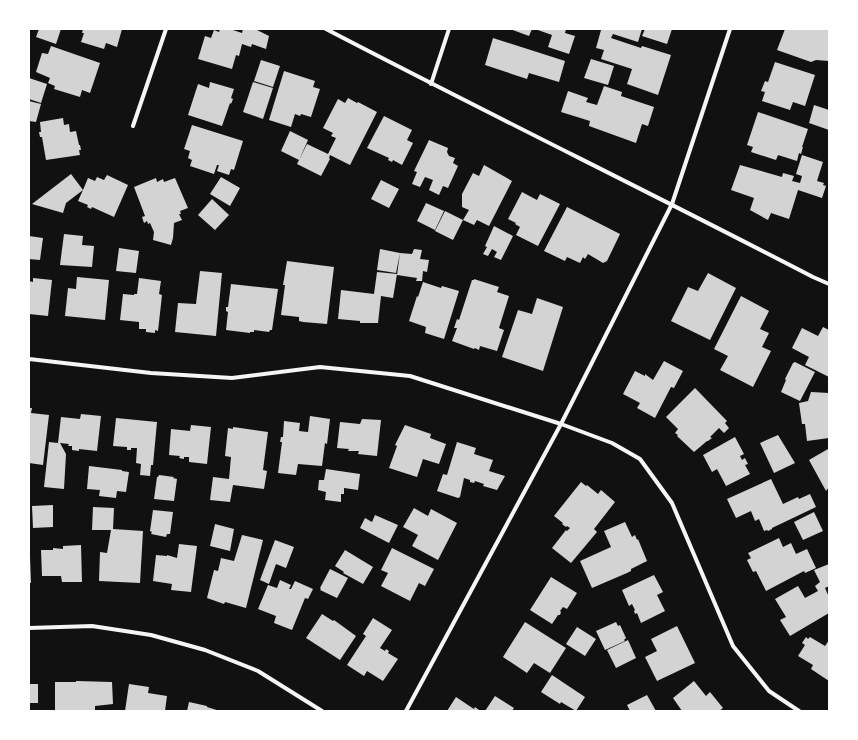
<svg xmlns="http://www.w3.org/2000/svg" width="858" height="740" viewBox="0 0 858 740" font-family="'IBM Plex Sans',sans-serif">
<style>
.building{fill:#d3d3d3}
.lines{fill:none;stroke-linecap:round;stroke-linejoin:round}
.minor{stroke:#f5f5f5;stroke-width:4}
</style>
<rect width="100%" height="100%" fill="#111"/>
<path class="building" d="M39,29H61L56,44L36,37Z
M83,29H122L117,47L106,43L104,49L81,42L84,33H82Z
M220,29H230L242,33L243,29H255L269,36L266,49L252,44L251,47L242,44L239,56L236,55L232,69L198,59L205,36L211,38L214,30L219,32Z
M510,29H532L529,36Z
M535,29H566L565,33L575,36L569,54L548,47L552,35Z
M598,29H642L638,42L613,34L611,38L641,48L642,46L671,55L658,95L627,84L632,69L601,59L604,50L596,48L601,30Z
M645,29H672L667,44L642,36Z
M785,29H829V61L816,60L811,62L777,50Z
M493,38L565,61L559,82L529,73L527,79L485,65Z
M51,46L100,63L90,93L82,90L80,97L54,89L55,86L48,83L50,78L36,72L42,53L48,54Z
M591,59L614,66L608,85L584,78Z
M261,60L280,66L273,87L254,81Z
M775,62L815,75L805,106L793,102L790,110L762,101L765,92L761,91L765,81L768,82Z
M284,71L315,81L313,87L320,89L311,117L301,114L300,116L295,114L291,127L269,120Z
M29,78L47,84L41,103L29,99Z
M210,82L234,89L231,98L233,99L231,104L230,103L222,126L188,115L198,84L209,88Z
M253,82L273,88L263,119L243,112Z
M604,86L622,92L621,96L654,107L648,126L642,124L636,143L589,126L590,121L561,112L568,91L588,98L586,102L597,105Z
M348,98L357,103L358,102L377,112L350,165L330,155L329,158L330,159L321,176L297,164L307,144L328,154L336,138L331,136L333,133L323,128L338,99L345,103Z
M29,101L41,104L36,122L29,121Z
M814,105L829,110V130L809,123Z
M758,112L808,129L802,147H803L801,154L799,153L797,161L778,155L776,160L751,152L753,147L747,145Z
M384,116L412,130L407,140L413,143L402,165L393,160L392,162L388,160L389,158L367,148Z
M63,118L64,125L69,124L70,132L76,131L79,145H80L81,150H79L80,155L46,160L42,137H40L39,132H41L40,122Z
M192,125L243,141L234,170L231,169L229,175L217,171L219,165H217L214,174L190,166L192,160L188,158L190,151L184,149Z
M290,131L308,140L299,160L281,151Z
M429,140L448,148L447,152L449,156L455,158L453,163L458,166L448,188L443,186L439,195L429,190L433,180L425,177L420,187L412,184L417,172L414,171Z
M802,155L823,162L817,181L824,183L823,185L826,186L822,198L798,190L789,219L771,213L768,220L750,210L754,198L731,190L740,165L782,177L783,173L794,176L792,181L800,183L802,176L796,174Z
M484,165L512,181L489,226L477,220L474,225L463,220L469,210L462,207V194L473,173L479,176Z
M71,174L83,190L88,178L95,181L97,177L104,180L107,175L128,185L114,217L92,207L91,209L87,207L88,205L78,201L83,190L66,203L63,213L32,204Z
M221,177L240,188L230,206L210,194Z
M156,178L157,182L163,179L164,182L175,178L188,208L180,211L181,214H179L182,220L174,223L173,238L171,245L153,240L154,232L150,223L148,224L147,221L144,223L142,217L145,216L134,187Z
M381,180L399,189L389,208L371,199Z
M522,192L537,200L540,194L560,204L538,246L516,235L520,227L515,224L516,223L508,219Z
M212,199L229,215L215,230L198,215Z
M426,203L444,211L435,230L417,221Z
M567,207L620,234L607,261L603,263L588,254L585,259L583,257L580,263L567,257L565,261L544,251Z
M445,211L463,220L453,240L435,231Z
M494,226L513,236L501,260L494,257L497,252L492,249L488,256L483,254L487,247L485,246Z
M64,234L83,236L82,245L94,246L92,267L60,265Z
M29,236L43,238L40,260L29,259Z
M119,248L139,251L136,273L116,271Z
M380,249L400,253L396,273L377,270Z
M414,249L422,250L420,259L429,260L427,272L423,271L422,281H416L417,278L397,275L400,253L412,254Z
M287,261L334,267L327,324L303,322L299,321V317L281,315L285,285H283Z
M200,271L222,273L216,336L175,332L178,303L196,304Z
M377,272L397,274L393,298L381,296L378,323H360V321L338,319L341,290L374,294Z
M708,273L736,288L710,340L671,321L688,287L698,291Z
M77,277L109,280L105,320L65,316L68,288L76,289Z
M33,278L52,280L48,316L29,314V281L33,282Z
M139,278L161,281L159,294L162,295L158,331L155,330V333L146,332V329H139V322L120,320L123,294L134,295V294H137Z
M474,279L499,287L497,292L509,296L499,328L504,330L497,351L480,346L479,350L475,348L474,349L452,341L457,328H454L457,319L459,320L472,280H474Z
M423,282L441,288L442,286L459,291L444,339L425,333L426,327L409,321L417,296L418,297Z
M231,284L278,289L272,330H270L269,332L254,330V332H250V333L226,330L228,312L226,311V307H228Z
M741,296L769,311L760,329L769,333L762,347L771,351L753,387L720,370L728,356L714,349Z
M537,298L563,307L543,371L502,357L518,310L532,314Z
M823,327L829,330V377L805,365L809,357L792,348L802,328L818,336Z
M664,361L683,371L674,388L671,387L655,418L637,408L640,403L623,394L635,371L645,376V374L653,380Z
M795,362L815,372L800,401L781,392L786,380L785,379L793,363Z
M695,388L727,421L725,423L729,428L724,433L719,428L710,437L712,438L708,441H707L694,452L677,436L678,435L675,433L678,429L666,417Z
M811,392L829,393V438L807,441L805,424H802L799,403L808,401Z
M29,408H32L31,413L49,415L43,465L29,463Z
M81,414L101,416L97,451L79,449V451L72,450V446H68L69,444L60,443L66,454L64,489L44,487L49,442L58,443L61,417L80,419Z
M310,416L330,419L327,444L325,443L322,466L298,464L296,475L278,473L282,442H280L281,437H283L284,421L300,423L299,431L308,432Z
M116,418L157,422L153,465H151L150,476L140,475L141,464L136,463L137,448H131V450H127V447L113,446Z
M362,419L381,420L377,456L358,454L359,451H348L349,449L337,448L340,422L360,424Z
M191,425L211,427L207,464L189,462V457H184V459L179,458L180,456L169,455L171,429L190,431Z
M405,425L431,434L430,438L446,444L439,464L423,459L417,477L389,468L397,446L395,445Z
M233,427L268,432L263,470L267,471L264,489L233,485L230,502L210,500L213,477L229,479L231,457L225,456L228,428L233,429Z
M778,435L795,463L774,473L760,443Z
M735,437L744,454L740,456L742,460L745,458L748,464L745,465L750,474L726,486L717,469L712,472L703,455Z
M457,442L476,448L474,454L493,460L489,471L505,476L497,490L483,486L484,484L475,481L474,483L470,482V480L464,478L460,497L458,498L437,491L443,474L447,475Z
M828,449L829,487L826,491L809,460Z
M89,466L122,470V471L129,472L126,492L117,491L116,498L99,496L100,490L87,489Z
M326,469L360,474L358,490L344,488V494H341V502L325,500L326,492L318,490L319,480H324Z
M159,475L174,477L173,478L177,479L174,501L154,499L157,477H158Z
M771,479L783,504L798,497L799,499L810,494L816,507L772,528V529L768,531L767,530L764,531L759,519L755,521L751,511L736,518L727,499Z
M581,482L586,486L587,485L598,494L601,490L615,502L594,529L597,532L571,563L552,548L566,530L567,531L570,528L567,526L566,527L562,524L563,523L554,516Z
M53,505V527L33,528L32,506Z
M93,507L114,508L113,529L143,531L140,583L99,581L100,552L107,553L111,530H92Z
M414,508L428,516L431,509L457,523L438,560L412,546L418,535L403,527Z
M153,510L173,512L170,534H167L166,537L151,534L152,532L150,531Z
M814,512L823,531L803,540L794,522Z
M375,515L398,525L389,543L360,528L365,518L372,522Z
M625,522L632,537L635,535L637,540L638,539L647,561L631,569V571L627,573L592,588L580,561L611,547L604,531Z
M215,524L234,529L230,551L210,546Z
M242,535L263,540L246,608L225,602L224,604L207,598L214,570L218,571L221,558L234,561Z
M779,538L783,547L791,543L796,554L807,549L816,568L805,573L804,571L766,591L756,571L753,572L747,560L751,558L748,553Z
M275,540L294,547L286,568L276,564L269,584L260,580Z
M179,544L197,546L191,592L171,590L172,584L153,581L156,555L167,556V555L177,558Z
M81,545L82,582H62L61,576H42L41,550H53V548L63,549V546Z
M392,548L434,569L425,586L419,583L410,601L381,586L388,573L381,570Z
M345,550L373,567L363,584L343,573L344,572L335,566Z
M29,557H30L31,583H29Z
M829,564V586L825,588L829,597V613L790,636L780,620L786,617L775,599L798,586L805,598L818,591L815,586L820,582L814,570Z
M330,569L348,578L337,598L320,590L321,589L320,588Z
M654,575L663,592L657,595L665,611L641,623L637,613L635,614L634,611L635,610L632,604L629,606L622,590Z
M551,577L577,593L567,609L563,607L560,611L561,612L560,615H558L552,624L530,610Z
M280,580L291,585L289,589H291L295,581L313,589L308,599L305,598L292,630L274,623L276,616L258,609L268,585L277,588Z
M322,614L333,621L334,620L356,636L340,660L306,638Z
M373,618L392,630L380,648L385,651L386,649L389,651L388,653L398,659L383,681L367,671L364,676L347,665L366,636L363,634Z
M525,622L566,648L550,673L534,663L527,673L503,657Z
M616,622L618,626L620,625L626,638L624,640L625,641L605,650L596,631Z
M677,626L695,663L657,681L645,657L657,651L651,639Z
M577,627L596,639L585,656L566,644Z
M806,637L808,639L810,637L825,646L829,640V681L811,669L813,665L798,656L805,645L802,643Z
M628,640L636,658L616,668L607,650Z
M552,675L585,697L576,711L561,702L560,704L541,692Z
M76,681L112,682L113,704L95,706V711H55V682H76Z
M694,681L706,696L710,692L723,708L719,711H684L683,710L682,711L673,698Z
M29,684H38V703H29Z
M129,684L149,687L148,693L167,696L165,711H125Z
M647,695L656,711H630L627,705Z
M495,696L514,708L512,711H485Z
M456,697L474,709L475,707L479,710L478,711H447Z
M189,702L207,706V707L220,711H187Z"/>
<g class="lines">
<path class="minor" d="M326,29C487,113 651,193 813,277L829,284
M431,84L449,29
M133,126L166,29
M29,359L151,373L232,378L320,367L410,376L561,424L612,443L640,459L672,503L733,646L769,691L799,711
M29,628L92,626L151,635L205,650L258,671L322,711
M406,711L561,424L672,204L730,29"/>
</g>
<rect width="858" height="740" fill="none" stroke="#ffffff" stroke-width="60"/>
</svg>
